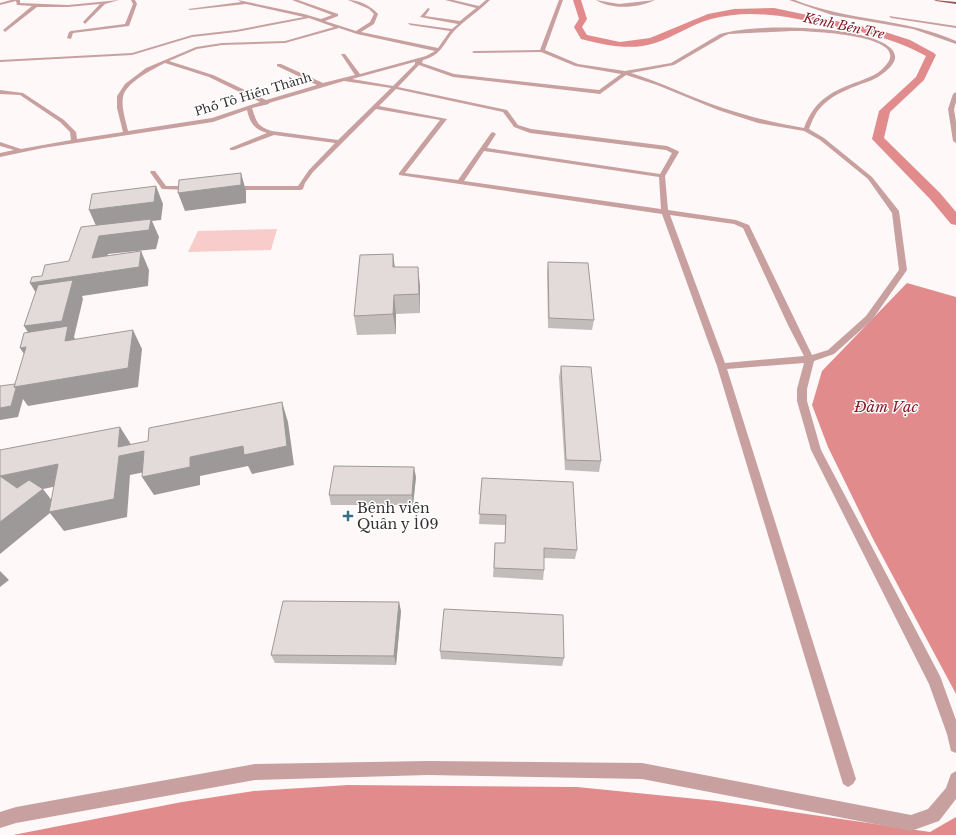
<svg xmlns="http://www.w3.org/2000/svg" width="956" height="835" viewBox="0 0 956 835" font-family="'Libre Baskerville',serif">
<style>
.green{fill:#f7cccb}
.water{fill:#e28b8c}
.lines{fill:none;stroke-linecap:round;stroke-linejoin:round}
.canal{fill:#e28b8c;fill-rule:evenodd}
.minor{fill:#c8a09f;fill-rule:evenodd}
.major{fill:#975455;fill-rule:evenodd}
.wall{fill:#c2bcbb}
.shaded-wall{fill:#9e9999}
.building{fill:#e2dbda;stroke:#9e9999}
.poi-dot{fill:#366f88;stroke:#fff;stroke-width:1.5}
.labels{text-anchor:middle;dominant-baseline:central;stroke-width:3;stroke-linejoin:round;paint-order:stroke}
.far-street-label{font-size:12px;fill:#353232;stroke:#fff}
.far-water-label{font-size:13px;font-style:italic;fill:#831d29;stroke:#fff}
.poi-label{font-size:14px;fill:#353232;stroke:#fff;text-anchor:start}
.water-label{font-size:15px;font-style:italic;fill:#831d29;stroke:#fff}
</style>
<rect width="100%" height="100%" fill="#fef8f8"/>
<path class="green" d="M277,229L271,250L188,252L198,231Z"/>
<path class="water" d="M907,283L956,297V694L872,537L828,447L812,405L822,371Z
M348,785L577,787L717,801L930,832L956,817V835H13L182,802L254,791Z"/>
<g class="lines">
<path class="canal" d="M573,0H581L587,19L582,27L587,35L620,42L650,38L708,14L734,9L774,8L879,30L910,40L934,53L936,55L924,80L890,112L884,138L940,193L956,212V225L951,224L930,199L872,139L879,111L916,77L926,56C893,38 864,32 828,25C788,17 752,8 711,19C692,24 674,37 655,43C631,51 605,45 581,39L574,27L579,19Z"/>
<path class="minor" d="M11,0H20V3L68,5L119,0L105,4L85,24L83,22L100,4L68,7H37L5,32L3,30L32,6L17,5L16,1L0,5V3Z
M131,0H135L137,4L129,26L73,33L71,39L67,38L69,32L71,31L125,24L133,4Z
M238,0L304,14L321,19L332,15L292,0H298L338,14V16L325,21L356,31L370,22L374,14L369,9L348,0C359,0 371,6 378,14L374,24L361,32L438,48L450,31L410,25L408,23L452,29L458,24L420,17L428,8L430,9L425,16L460,21L476,8L445,0H453L479,6L486,0H490C479,11 465,20 454,31C443,44 442,55 423,60L422,63L454,74L599,90L621,74L575,66L541,52L474,53L472,52L474,51L540,50L559,0H563L545,50L578,64L625,71L671,63L720,34C753,25 805,27 838,31C863,34 925,47 878,77C873,80 867,82 861,84C848,89 835,94 824,104C816,111 813,119 809,129L824,138L872,177L899,211L907,270L872,320L834,354L814,361L807,389V401L821,450L940,676L956,720V753L951,751L947,734L929,684L811,450L797,401V389L804,363L727,369L856,779L853,784L848,787L843,784L717,366L662,214L399,175V173L440,120L376,109L313,172L305,183L303,189L301,190H233L230,188L233,186H298L309,170L335,143L274,135L234,150H230V148L267,133C254,129 250,123 247,110L213,122L43,148L0,157V153L14,150L0,146V142L21,149L71,140L70,132L60,122L20,95L0,94V90L23,93L64,120L76,132L77,139L123,132L117,108V96L125,84L146,68L196,47L222,43L285,41L334,27L309,18L236,32L192,37L132,55L0,62V60L132,53L192,35L236,30L304,17L246,4L190,10L188,9L241,2ZM339,28L357,34L435,51L426,56L360,74L345,54H341L355,75L323,83L281,64H277V66L317,85L266,100L213,75L169,61L197,49L222,45L285,43ZM792,31C805,31 913,34 886,65C879,74 870,77 860,81C832,91 815,99 804,128C776,123 750,117 723,108C692,98 663,83 631,73L674,65L724,36L729,34ZM418,61L415,62V64L393,86L352,79ZM165,63L209,77L260,102L212,118L128,131C126,121 121,108 123,97C125,83 153,69 165,63ZM419,65L453,77L600,94L626,75L657,85L718,110L758,123L804,131L820,140L868,179L892,213L899,270L866,316L828,350L812,355L749,225L736,220L668,210L665,176L679,152L678,151L667,146L531,129L518,125L507,110L398,87ZM344,81L391,88L338,140L272,131C257,126 257,123 252,108L269,104V103ZM396,89L503,112L514,127L530,133L666,150L672,153L660,174L487,148L496,134L493,132L491,133L458,180L405,173L447,119L379,106ZM484,151L659,177L661,209L464,181ZM670,215L734,224L743,228L788,325L804,356L725,363Z
M596,0L619,4L655,0C639,8 612,10 596,0Z
M789,0H795C847,21 905,18 956,41V44L913,29L832,15Z
M889,16L956,26V28L891,18Z
M956,92V102L954,109L956,122V143L953,141L948,109L953,94Z
M151,171H155L166,186H191L194,188L191,190L162,189L150,172Z
M428,761L642,763L911,815L928,809L946,788L951,774L956,771V799L939,821L911,831L642,779L428,775L255,780L16,823L0,828V812L16,807L255,764Z"/>
<path class="major" d="M934,0L956,2V4L936,1Z"/>
</g>
<path class="wall" d="M393,254L395,267L420,286V313L396,314V334L357,335L354,316Z
M548,262L594,320L592,330L548,328L547,272Z
M561,366L601,461L599,472L565,470L559,377Z
M416,477L413,505H331L329,495Z
M482,478L577,550L575,559L544,558V570L543,580L493,577L495,543H505V525L479,524Z
M401,611L396,665L275,663L271,655Z
M440,651L564,658L562,666L441,659Z"/>
<path class="shaded-wall" d="M241,173L246,191V203L185,211L178,193Z
M156,186L163,204L161,220L152,221L159,237L156,249L108,254L103,273L141,251L149,270L148,286L82,296L83,299L74,337L79,346L36,345L24,326L42,303L30,283L92,258L97,228L89,210Z
M393,254L395,272L393,267Z
M418,267L420,286V313L419,294Z
M394,295L396,314V334L393,314Z
M133,330L142,349L138,387L28,406L23,399L18,417L0,420V408L14,387Z
M26,347L33,367L20,348Z
M282,402L288,422L294,465L252,474L248,466L200,476V485L154,495L142,477L190,457L243,446Z
M120,427L132,446L144,451L155,470L130,475L127,517L64,531L50,513L0,554V522L16,495L0,477V476L58,464L72,483L43,489L57,507Z
M414,467L416,477L413,505L412,495Z
M0,571L9,580L0,587Z
M399,602L401,611L396,665L394,656Z"/>
<path class="building" d="M241,173V185L178,193L179,180Z
M156,186L154,202L89,210L92,194Z
M151,219L149,230L99,236L92,258L141,251L139,267L30,283L32,277L42,276L45,265L69,261L81,227Z
M393,254V267H418L419,294L394,295L393,314L354,316L360,255Z
M548,262L588,263L594,320L549,318Z
M73,280L62,321L24,326L38,285Z
M68,326L65,341L133,330L128,368L14,387L26,347L20,348L24,333Z
M561,366L591,367L601,461L566,460Z
M15,384L14,387L16,388L11,406L0,408V386Z
M282,402L287,446L244,455L243,446L190,457V467L142,477L144,451L119,456L114,499L49,512L58,464L0,476V450L120,427L118,447L148,441L149,428Z
M334,466L414,467L412,495H329Z
M0,476L17,488L29,480L43,489L0,522Z
M482,478L573,482L577,550L544,548V570L494,568L495,543H505L506,515L479,514Z
M283,601L399,602L394,656L271,655Z
M444,609L563,615L564,658L440,651Z"/>
<path class="poi-dot" d="M346 510h4v4h4v4h-4v4h-4v-4h-4v-4h4z"/>
<g class="labels">
<g class="far-street-label">
<text transform="translate(253 94) rotate(-17)">Phố Tô Hiến Thành</text>
</g>
<g class="far-water-label">
<text transform="translate(844 26) rotate(12)">Kênh Bến Tre</text>
</g>
<g class="poi-label">
<text x="357" y="508">Bệnh viện<tspan x="357" dy="16">Quân y 109</tspan></text>
</g>
<g class="water-label">
<text x="886" y="406">Đầm Vạc</text>
</g>
</g>
</svg>
